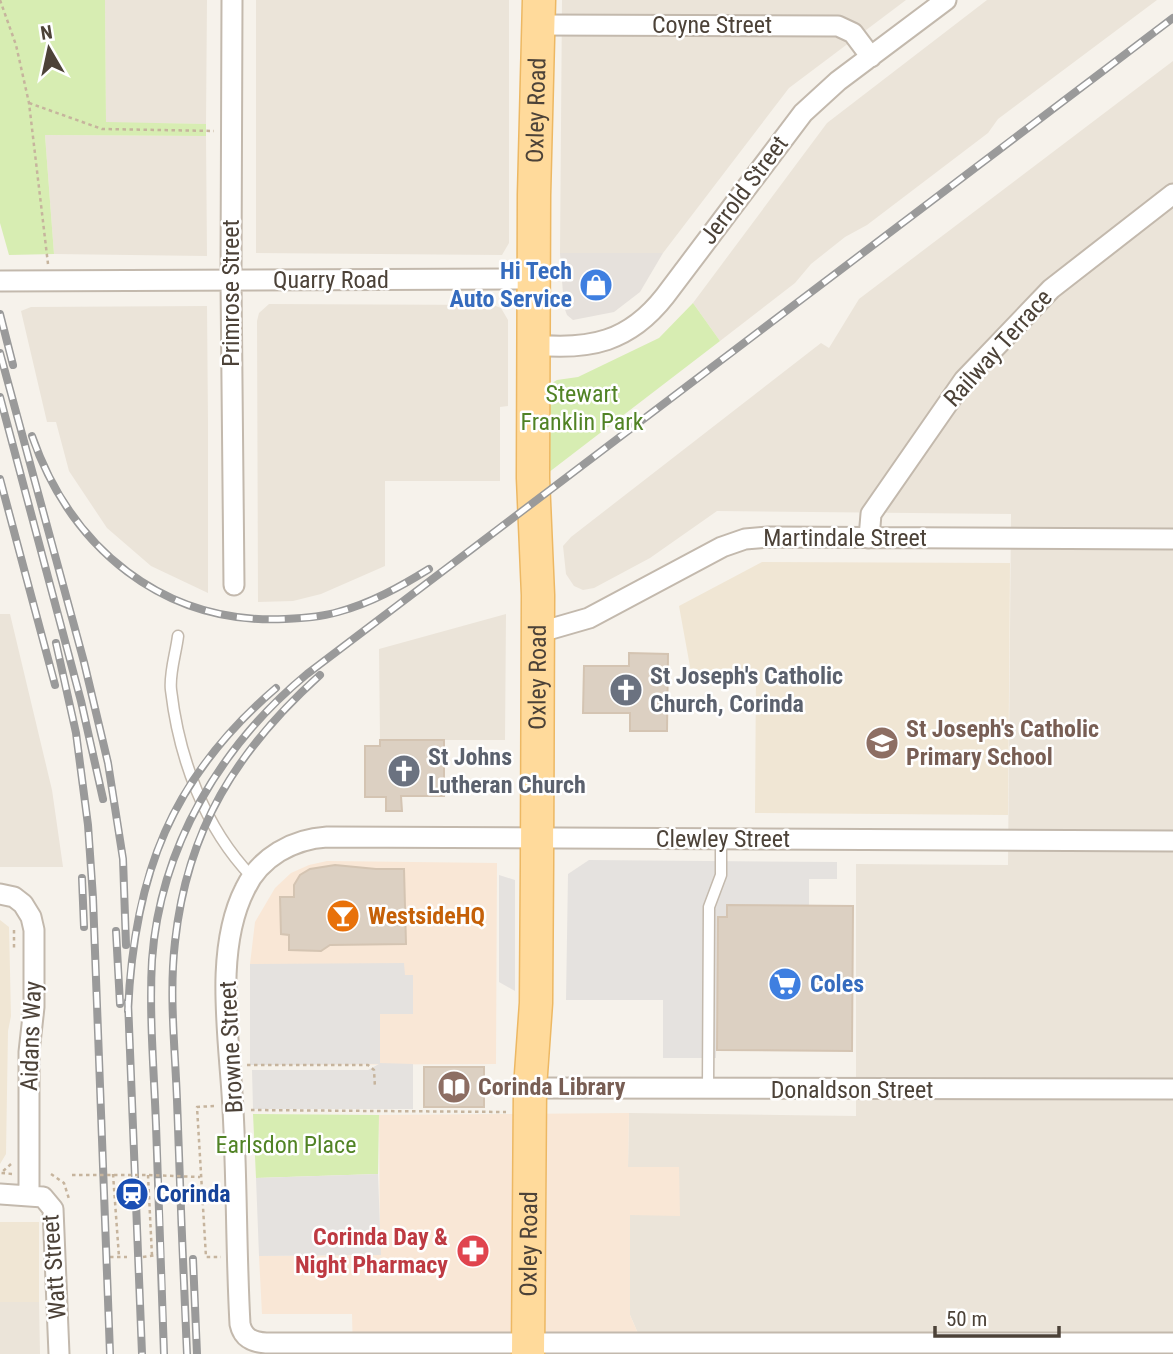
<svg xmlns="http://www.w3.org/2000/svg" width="1173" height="1354" viewBox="0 0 1173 1354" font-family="'Roboto Condensed',sans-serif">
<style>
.residential{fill:#ebe4d9}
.commercial{fill:#f9e7d6}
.industrial{fill:#e6e1dc}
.education{fill:#f0e6d4}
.green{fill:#d7edb2}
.parking{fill:#e5e2df}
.building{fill:#dcd0c2;stroke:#d4c4b2;stroke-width:2}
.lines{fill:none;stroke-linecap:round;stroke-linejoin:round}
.service-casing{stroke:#c3b9ad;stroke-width:13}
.minor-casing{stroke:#c3b9ad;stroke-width:23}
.primary-casing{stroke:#edb863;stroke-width:35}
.path{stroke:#c6b49d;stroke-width:2.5;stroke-dasharray:3.5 3.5;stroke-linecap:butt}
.service{stroke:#fff;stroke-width:10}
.minor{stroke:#fff;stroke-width:19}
.primary{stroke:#ffda9b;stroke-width:32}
.rail-casing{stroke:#9a9a9a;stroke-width:8}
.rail{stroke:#fff;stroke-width:5;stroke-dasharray:16;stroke-linecap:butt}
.path-bridge{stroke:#c6b49d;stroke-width:2.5;stroke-dasharray:3.5 3.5;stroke-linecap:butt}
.labels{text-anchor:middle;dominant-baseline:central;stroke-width:5;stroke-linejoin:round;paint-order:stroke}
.street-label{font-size:24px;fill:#4c4238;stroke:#fff}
.shop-label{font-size:24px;font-weight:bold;fill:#366cbe;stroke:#fff;text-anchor:end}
.park-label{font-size:24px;fill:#518325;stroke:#fff}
.worship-label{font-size:24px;font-weight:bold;fill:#5b616d;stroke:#fff;text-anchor:start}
.education-label{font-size:24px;font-weight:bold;fill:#785e54;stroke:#fff;text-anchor:start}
.food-label{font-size:24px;font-weight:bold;fill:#c56008;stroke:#fff;text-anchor:start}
.transit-label{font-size:24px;font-weight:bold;fill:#164399;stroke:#fff;text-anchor:start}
.health-label{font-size:24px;font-weight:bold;fill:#be3a42;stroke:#fff;text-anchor:end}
</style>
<rect width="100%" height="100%" fill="#f6f2eb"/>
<path class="residential" d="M105,0H207L206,124L106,123Z
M256,0H509V243L502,255L256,253Z
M562,0H906L789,88L663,253H560Z
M987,0H1157L998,119L988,133L867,225L845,237L811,264L795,283L720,341L693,303L827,123Z
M1173,61V1354H647L630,1315V1215L679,1168L628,1167L629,1113L856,1116V864L1008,865L1011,514L717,511L650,558L594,588L583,590L574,586L566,574L563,546L571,537L821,343L829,348L859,299Z
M45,135L206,136L207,256L54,254Z
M269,304L493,305L501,308L508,320V406L500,407V481H385V566L321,594L293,601L258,602L257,321L259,313Z
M207,306L208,423V593L151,566L107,528L69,471L56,422H47L21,311L31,307Z
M0,614H10L52,790L63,867H0Z
M506,614L505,740H380L379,649Z
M0,1302H39L40,1354H0Z"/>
<path class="commercial" d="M327,861L497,863L496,1064L250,1065V964L255,922L275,888L291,873L309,865Z
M629,1113L628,1167H679L680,1216L630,1215V1315L647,1354H353L352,1314H262L259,1256L380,1255L379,1115Z"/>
<path class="industrial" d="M560,253H663L640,292L614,312L573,320L567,315L564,307Z"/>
<path class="education" d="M762,562L1010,563L1008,815L755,813L756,673L691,672L679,606Z
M0,920L9,927L11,1016L8,1031L6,1154L0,1164Z
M0,1222H39V1302H0Z"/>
<path class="green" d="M0,0H105L106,122L206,124V136L45,135L54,254L9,255L0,223Z
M693,303L720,341L544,476L552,383L557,380L578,377L659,338Z
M253,1114L379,1115L378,1174L256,1178Z"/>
<path class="parking" d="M589,860L837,862V879H809V905H727V917H718L716,1058H663V1000H566L568,874Z
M499,875L515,880V991L499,982Z
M404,963L405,975H413V1014H380V1063L413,1064V1109H253L252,1070H368L379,1064L250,1065V964Z
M378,1174L381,1255L259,1256L256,1178Z"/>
<path class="building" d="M629,653L668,654L667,731H630V713H583L584,666H629Z
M380,740H444V796H401L402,811H386V797H365V746H380Z
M335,865L376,869H404L406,944L330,945L321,951L289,950V935L281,934L280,897H294V885L300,875L310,869Z
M727,905L853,906L852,1051L717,1050L718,917H727Z
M424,1067H484V1107H424Z"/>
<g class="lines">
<defs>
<path id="service" d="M178,636C176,653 169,674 171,690C179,758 204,827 252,877
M708,1089L709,907L721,875V840"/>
<path id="minor" d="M232,0L231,281L234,585
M538,25L838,26L853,33L871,57
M0,281L535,279
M535,345C590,350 629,342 665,296L803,113L838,81L946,0
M869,538L871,514L964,380L1051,289L1173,194
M537,633L589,618L722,547L745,539L768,537L1173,539
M1173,841L327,837C293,839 260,857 245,889C213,952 230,1042 233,1110C237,1181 236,1253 240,1324C243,1338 252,1342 266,1343H1173
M0,894L14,897L23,904L31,917L34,930V1007L29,1052V1196
M530,1088L1173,1089
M0,1194L43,1197L53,1209L59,1354"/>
<g id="primary">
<path id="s1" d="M528,1354L530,1088L536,1003L537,864L538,595L533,478L534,195L539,0"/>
</g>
</defs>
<use href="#service" class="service-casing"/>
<use href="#minor" class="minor-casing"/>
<use href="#primary" class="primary-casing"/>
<path class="path" d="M0,0L16,45L29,103L48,264
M29,103L102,129L214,131
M14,930V948
M247,1065H368L374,1070L375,1088
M214,1106L197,1107L206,1257H221
M251,1110L506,1112
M11,1164L1,1173L13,1174
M51,1174L64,1183L69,1199
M113,1174L119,1257
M148,1175L152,1256
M110,1257H127
M143,1257L158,1255"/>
<use href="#service" class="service"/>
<use href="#minor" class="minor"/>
<use href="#primary" class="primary"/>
<defs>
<path id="rail" d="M0,314L13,365
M0,353L84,662L108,763L123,859L126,945
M0,397L81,701L103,799
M32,436C71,548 163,625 285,619C303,618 321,617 338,612C371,603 400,587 429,569
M0,479L55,685
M56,643L76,733L88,825L93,898L110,1354
M82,878L84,927
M116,931L120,1004
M128,1001L142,1354
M128,1011C134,875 171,778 276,688
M193,1259L197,1354
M164,1354C162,1278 159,1202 156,1125C154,1071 149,1015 152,960C160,847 221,745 307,674L1173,18
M187,1354C183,1269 180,1185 177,1100C175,1048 169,994 175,942C187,829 237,750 320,675"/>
</defs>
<use href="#rail" class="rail-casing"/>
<use href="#rail" class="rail"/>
<path class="path-bridge" d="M72,1175H148L200,1177"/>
</g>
<defs>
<symbol id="shop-disc" viewBox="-11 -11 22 22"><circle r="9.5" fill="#3f7fe0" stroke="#fff"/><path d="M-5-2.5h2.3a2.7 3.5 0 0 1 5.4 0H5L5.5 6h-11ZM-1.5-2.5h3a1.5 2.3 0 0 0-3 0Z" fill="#fff"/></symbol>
<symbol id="church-disc" viewBox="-11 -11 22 22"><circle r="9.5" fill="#6b7280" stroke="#fff"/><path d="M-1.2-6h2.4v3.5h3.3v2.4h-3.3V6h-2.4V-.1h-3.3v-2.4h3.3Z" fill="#fff"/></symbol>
<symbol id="school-disc" viewBox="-11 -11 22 22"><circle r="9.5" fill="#8d6e63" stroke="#fff"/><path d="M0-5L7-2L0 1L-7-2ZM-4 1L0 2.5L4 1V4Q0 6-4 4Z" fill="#fff"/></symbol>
<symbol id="bar-disc" viewBox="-11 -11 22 22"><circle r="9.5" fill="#e8710a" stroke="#fff"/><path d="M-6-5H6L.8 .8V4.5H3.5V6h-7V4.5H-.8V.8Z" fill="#fff"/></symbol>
<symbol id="supermarket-disc" viewBox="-11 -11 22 22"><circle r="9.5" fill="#3f7fe0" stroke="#fff"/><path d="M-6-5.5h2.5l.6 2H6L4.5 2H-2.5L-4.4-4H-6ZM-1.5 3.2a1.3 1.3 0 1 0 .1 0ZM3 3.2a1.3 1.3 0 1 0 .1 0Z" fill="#fff"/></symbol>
<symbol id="library-disc" viewBox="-11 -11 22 22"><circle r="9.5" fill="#8d6e63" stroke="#fff"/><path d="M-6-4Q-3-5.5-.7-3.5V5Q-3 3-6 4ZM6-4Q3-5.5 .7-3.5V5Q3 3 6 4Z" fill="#fff"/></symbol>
<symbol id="station-disc" viewBox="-11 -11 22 22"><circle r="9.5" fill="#1a4fb4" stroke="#fff"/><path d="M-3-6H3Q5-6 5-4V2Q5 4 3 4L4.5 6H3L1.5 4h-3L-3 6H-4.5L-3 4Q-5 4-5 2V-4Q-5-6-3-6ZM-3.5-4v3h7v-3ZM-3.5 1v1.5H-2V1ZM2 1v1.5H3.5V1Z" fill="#fff"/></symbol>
<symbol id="pharmacy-disc" viewBox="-11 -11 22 22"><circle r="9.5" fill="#e0444e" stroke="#fff"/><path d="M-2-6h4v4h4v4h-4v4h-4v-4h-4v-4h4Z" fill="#fff"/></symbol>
</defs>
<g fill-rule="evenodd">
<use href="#shop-disc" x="577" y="266" width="38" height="38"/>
<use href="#church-disc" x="607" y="671" width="38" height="38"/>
<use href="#school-disc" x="863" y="724" width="38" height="38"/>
<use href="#church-disc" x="385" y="752" width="38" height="38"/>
<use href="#bar-disc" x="324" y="897" width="38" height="38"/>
<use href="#supermarket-disc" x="766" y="965" width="38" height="38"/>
<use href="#library-disc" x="435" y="1068" width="38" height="38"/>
<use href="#station-disc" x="113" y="1175" width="38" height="38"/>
<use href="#pharmacy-disc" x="454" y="1232" width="38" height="38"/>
</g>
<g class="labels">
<g class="street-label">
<text x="712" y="25">Coyne Street</text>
<text stroke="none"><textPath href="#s1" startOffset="1244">Oxley Road</textPath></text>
<text transform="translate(744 190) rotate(-53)">Jerrold Street</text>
<text x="331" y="280">Quarry Road</text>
<text transform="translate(231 293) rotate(-90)">Primrose Street</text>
<text transform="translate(998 348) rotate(-48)">Railway Terrace</text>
<text x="845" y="538">Martindale Street</text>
<text stroke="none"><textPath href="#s1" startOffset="677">Oxley Road</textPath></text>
<text x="723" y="839">Clewley Street</text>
<text transform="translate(31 1036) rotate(-88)">Aidans Way</text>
<text transform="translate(231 1047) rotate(-93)">Browne Street</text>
<text x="852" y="1090">Donaldson Street</text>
<text stroke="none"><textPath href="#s1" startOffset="110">Oxley Road</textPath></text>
<text transform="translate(54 1267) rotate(-94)">Watt Street</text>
</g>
<g class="shop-label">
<text x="572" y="271">Hi Tech<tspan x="572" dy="28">Auto Service</tspan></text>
<text x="810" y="984" text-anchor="start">Coles</text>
</g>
<g class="park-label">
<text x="582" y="394">Stewart<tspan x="582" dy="28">Franklin Park</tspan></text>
<text x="286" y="1145">Earlsdon Place</text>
</g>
<g class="worship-label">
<text x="650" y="676">St Joseph's Catholic<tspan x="650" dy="28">Church, Corinda</tspan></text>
<text x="428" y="757">St Johns<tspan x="428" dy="28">Lutheran Church</tspan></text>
</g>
<g class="education-label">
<text x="906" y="729">St Joseph's Catholic<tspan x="906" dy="28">Primary School</tspan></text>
<text x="478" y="1087">Corinda Library</text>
</g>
<g class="food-label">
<text x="368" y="916">WestsideHQ</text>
</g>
<g class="transit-label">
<text x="156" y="1194">Corinda</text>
</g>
<g class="health-label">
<text x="448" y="1237">Corinda Day &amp;<tspan x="448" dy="28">Night Pharmacy</tspan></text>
</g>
</g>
<g transform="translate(49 49) rotate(351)" stroke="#ffffff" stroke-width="5" paint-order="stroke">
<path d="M0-5L12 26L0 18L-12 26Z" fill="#4c4238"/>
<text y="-10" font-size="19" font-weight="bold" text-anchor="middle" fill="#4c4238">N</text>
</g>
<path d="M935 1326v10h124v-10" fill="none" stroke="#4c4238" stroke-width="3.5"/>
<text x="946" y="1326" font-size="21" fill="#4c4238" stroke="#ffffff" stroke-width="5" paint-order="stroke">50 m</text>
</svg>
